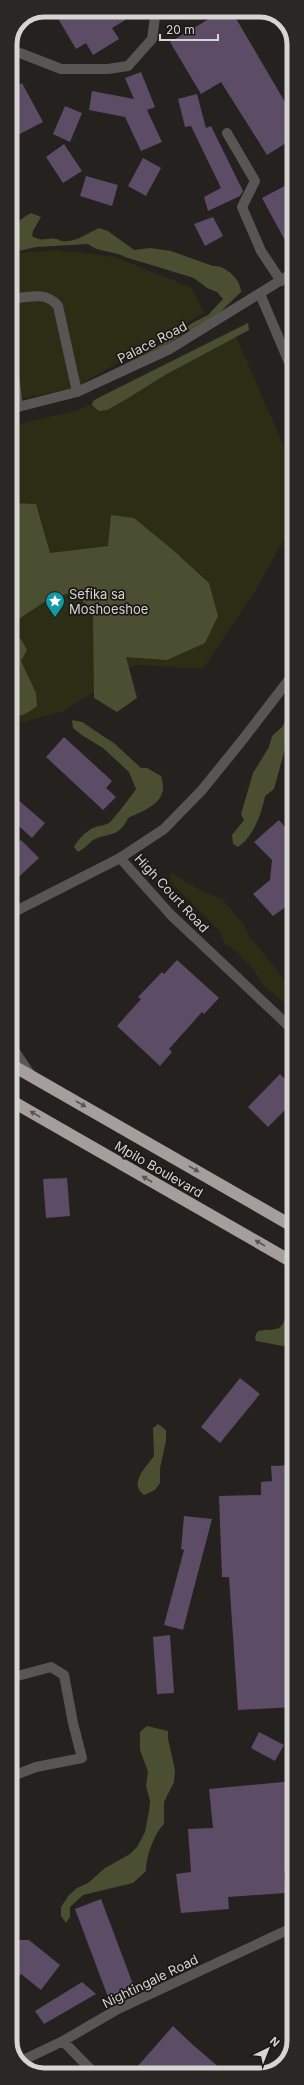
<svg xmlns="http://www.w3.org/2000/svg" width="304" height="2085" viewBox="0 0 304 2085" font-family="Inter,sans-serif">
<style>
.green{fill:#2b2e14}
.forest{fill:#4b4f32}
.building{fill:#5d4c66}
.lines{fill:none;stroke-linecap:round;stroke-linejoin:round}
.minor{stroke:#585655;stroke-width:10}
.highway{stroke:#a49f9b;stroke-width:12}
.oneway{fill:#595551}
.labels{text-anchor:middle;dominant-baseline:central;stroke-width:3.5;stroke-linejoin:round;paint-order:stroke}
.street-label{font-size:13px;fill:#d7d5d3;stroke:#1b1815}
.poi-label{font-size:13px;fill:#d7d5d3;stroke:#1b1815;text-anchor:start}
.rim{fill:none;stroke:#d7d5d3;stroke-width:5}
</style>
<rect width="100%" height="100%" fill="#24211e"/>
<path class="green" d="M57,250L115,257L192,288L204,313L74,388L10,401V254Z
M234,332L294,469V522L258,586L203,669L135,665L64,711L10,726V426L79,410Z
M170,872L200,890L222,899L243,923L248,934L294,992V1011L263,985L253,969L237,952L224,943L220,932L170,881Z"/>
<path class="forest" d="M31,213L41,217L33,231L32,236C44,243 46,237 56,239C59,239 60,241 62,241C76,243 87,233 99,228L108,231L134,250L150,248L171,251L213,266C225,265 241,279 241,292L211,321L197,329L186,331L159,351L103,375L154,349L194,322L208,315L223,299L217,292L207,288L194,278L125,257C113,250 99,253 88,244L36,247L10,253C10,231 11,224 31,213Z
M248,323L249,330L165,375L125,400L107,410L99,411L92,405L93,401L98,398Z
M10,503L36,504L50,553L108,546L111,515L134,518L174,551L209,583L218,616L205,643L167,660L126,657L137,698L117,712L94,698L93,609L71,593L50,598L10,625Z
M10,638L21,639L27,650L21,661L36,693L37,706C28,713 21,717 10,717Z
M294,684V731L285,749L274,789L265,796C262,813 253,837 238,847L233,844L232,835L244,820L241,814L253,773L269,747L272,736L282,727L292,708Z
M72,720L82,722L115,744L141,768H147L161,776C170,802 147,809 128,818C119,838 109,832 93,840C88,844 84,849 78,852L74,847C77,841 84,833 91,829C96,826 103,826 109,823C113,820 133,794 136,789L129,772L103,748L83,736L73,728Z
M291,1316L294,1319V1343L283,1346L256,1341L255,1338L257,1332C264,1328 278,1332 282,1325C284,1322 284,1320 287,1317Z
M158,1424L166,1430V1441L160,1468V1483L155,1490L144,1495C128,1483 147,1466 154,1456L153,1428Z
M147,1726L168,1731V1739L175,1770L174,1782L164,1802V1824C154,1834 146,1856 146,1871L133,1883L83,1895L70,1907V1917L66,1923L61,1916V1907L69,1895L77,1888L88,1883L105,1868L130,1854L137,1847L145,1832L149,1811L150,1801L146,1786L148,1772L140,1750V1732Z"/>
<path class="building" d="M53,10H142L112,28L119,39L93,55L86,43L76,49Z
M224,10H231L285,102L294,97V138L267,155L221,82L201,94L170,42Z
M141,72L155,107L147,110L162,142L141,151L125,117L89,110L92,91L134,99L125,78Z
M22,83L43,122L10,139V89Z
M197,94L206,128L211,126L243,191L240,196L208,211L204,197L221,188L191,126L185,127L178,99Z
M65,106L82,113L70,142L53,134Z
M64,144L82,171L63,183L46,157Z
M143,158L161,168L146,196L128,186Z
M86,176L118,185L112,206L80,196Z
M294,181V257L262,198Z
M213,217L223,236L205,246L194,224Z
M64,737L112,781L106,788L116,797L103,810L46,757Z
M10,793L45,823L32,838L10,818Z
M279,820L294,838V901L273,916L253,894L270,880L272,860L254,842Z
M21,840L39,858L10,885V850Z
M177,960L219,998L204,1014L202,1012L169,1049L172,1052L160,1066L117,1026L141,999L138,997L162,972L164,974Z
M280,1074L294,1088V1101L268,1127L248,1107Z
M67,1178L70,1216L46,1218L43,1179Z
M240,1378L260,1394L220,1443L201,1427Z
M294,1465V1707L238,1710L229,1577H222L219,1496L261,1495V1482L272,1481L271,1466Z
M184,1516L212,1519L183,1630L164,1625L184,1550L181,1549Z
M170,1635L174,1693L157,1694L153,1637Z
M259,1732L284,1745L275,1761L251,1748Z
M294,1781V1871L284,1872L285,1893L228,1897L229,1909L181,1913L176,1874L191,1872L188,1829L213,1828L209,1789Z
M101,1899L134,1987L108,1997L75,1909Z
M13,1940H29L60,1965L41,1990L21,1974L10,1988V1947Z
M82,1982L96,1994L44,2024L35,2011Z
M173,2026L192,2044L228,2075H130Z"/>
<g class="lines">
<path class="minor" d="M20,53L61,69H108L128,66L152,39L156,10
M227,133L255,181L242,207L261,251L281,281
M260,294L294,374
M10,301L11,299C29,297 46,291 58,306L77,392
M10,345L18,407
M10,409L77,392L168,350L294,272
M120,858L164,829L202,790L244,738L294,673
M10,914L120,858L171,915L294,1031
M10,1044L32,1077
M10,1678L51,1667L64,1675L73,1723L82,1758L36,1767L10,1777
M63,2041L96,2075
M19,2062L63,2041L118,2009L294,1927"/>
<path class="highway" d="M10,1064L294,1227
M10,1100L294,1263"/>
</g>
<defs><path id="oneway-solid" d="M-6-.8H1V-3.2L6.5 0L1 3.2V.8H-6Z"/></defs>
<g class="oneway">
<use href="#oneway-solid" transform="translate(81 1104) rotate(30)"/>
<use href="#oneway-solid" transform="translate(35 1114) rotate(-150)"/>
<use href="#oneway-solid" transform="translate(194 1169) rotate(30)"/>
<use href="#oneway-solid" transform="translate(147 1179) rotate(-150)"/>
<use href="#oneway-solid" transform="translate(260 1243) rotate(-150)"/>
</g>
<defs>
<symbol id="sight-pin" viewBox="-11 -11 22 30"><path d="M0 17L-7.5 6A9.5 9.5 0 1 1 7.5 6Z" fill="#0f9aa8" stroke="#1b1815"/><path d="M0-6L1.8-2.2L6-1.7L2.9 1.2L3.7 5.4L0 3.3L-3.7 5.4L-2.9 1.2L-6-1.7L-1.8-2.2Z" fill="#fff"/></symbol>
</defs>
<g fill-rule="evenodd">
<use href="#sight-pin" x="44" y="590" width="22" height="30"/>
</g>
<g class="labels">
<g class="street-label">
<text transform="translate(152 342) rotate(-27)">Palace Road</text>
<text transform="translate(172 893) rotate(47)">High Court Road</text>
<text transform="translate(159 1169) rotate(30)">Mpilo Boulevard</text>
<text transform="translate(150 1981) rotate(-26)">Nightingale Road</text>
</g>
<g class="poi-label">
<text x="69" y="594">Sefika sa<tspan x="69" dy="15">Moshoeshoe</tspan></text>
</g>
</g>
<path d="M0 0H304V2085H0ZM44 17H260A27 27 0 0 1 287 44V2041A27 27 0 0 1 260 2068H44A27 27 0 0 1 17 2041V44A27 27 0 0 1 44 17Z" fill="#2a2724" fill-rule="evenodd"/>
<path class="rim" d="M44 17H260A27 27 0 0 1 287 44V2041A27 27 0 0 1 260 2068H44A27 27 0 0 1 17 2041V44A27 27 0 0 1 44 17Z"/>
<g transform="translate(268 2049) rotate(43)" stroke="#1b1815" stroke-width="3" paint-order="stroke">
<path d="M0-3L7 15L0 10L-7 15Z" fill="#d7d5d3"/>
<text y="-6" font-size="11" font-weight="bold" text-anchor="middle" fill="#d7d5d3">N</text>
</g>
<path d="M160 34v6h58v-6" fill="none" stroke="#d7d5d3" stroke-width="2"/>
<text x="166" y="34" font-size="12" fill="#d7d5d3" stroke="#1b1815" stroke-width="3" paint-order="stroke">20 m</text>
</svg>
